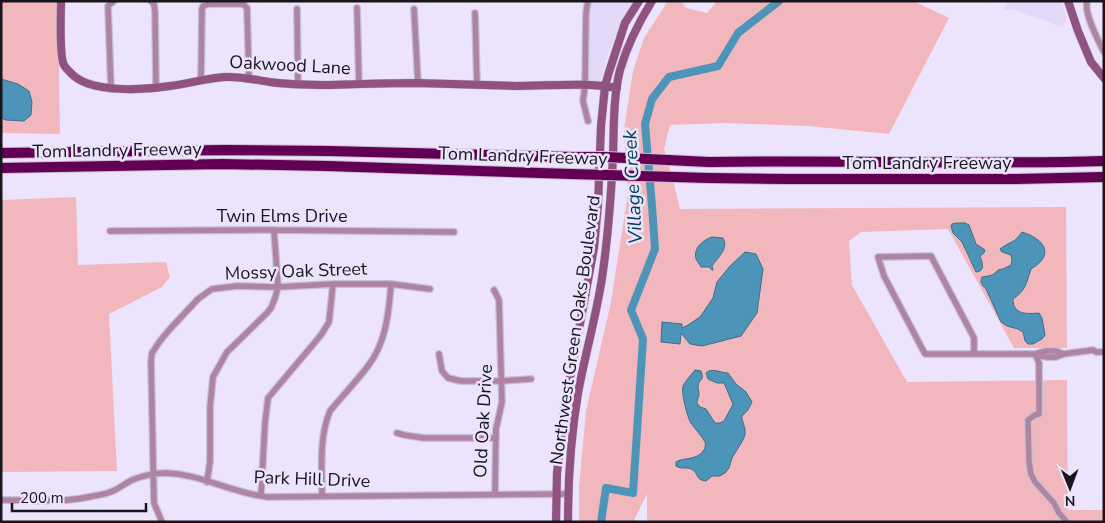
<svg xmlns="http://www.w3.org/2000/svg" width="1105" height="523" viewBox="0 0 1105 523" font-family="'Nunito Sans',sans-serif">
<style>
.built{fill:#e3d8f7}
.green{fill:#f2b7bd}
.water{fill:#4d94b9;stroke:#3d6e8a}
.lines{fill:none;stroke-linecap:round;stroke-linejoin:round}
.river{stroke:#4d94b9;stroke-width:8}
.street-casing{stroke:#c6bfd4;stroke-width:8}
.secondary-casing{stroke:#c6bfd4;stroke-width:9}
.highway-casing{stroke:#c6bfd4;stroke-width:12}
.street{stroke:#af84a3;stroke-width:5.5}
.secondary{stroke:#905381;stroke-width:8}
.highway{stroke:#630053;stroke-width:10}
.highway-bridge-casing{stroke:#c6bfd4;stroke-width:12;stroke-linecap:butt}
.highway-bridge{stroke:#630053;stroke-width:10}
.labels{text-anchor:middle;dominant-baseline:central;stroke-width:5;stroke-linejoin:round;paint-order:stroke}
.street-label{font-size:18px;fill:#18151d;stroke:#ece4fc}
.water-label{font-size:19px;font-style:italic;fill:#03415b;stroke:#ece4fc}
</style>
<rect width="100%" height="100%" fill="#ece4fc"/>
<path class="built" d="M589,1H635L620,26L608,53L600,84H587Z
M1007,1H1061L1067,21L1062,27L1015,10H1004Z"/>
<path class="green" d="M1,1H58L60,134L1,133Z
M668,1H681L686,8L707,13L717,1H913L949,18L889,134L808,126L725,123L670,125L664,149L673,180L680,209L1066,207L1067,348H1014L948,229L861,232L849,241L852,285L907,382L1067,380L1068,510H1104V522H647V494L635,518V522H579V487L586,411L611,302L628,193L624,129L633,71L644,38Z
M76,197L78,265L166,262L170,277L162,287L109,314L117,471L1,472V200Z"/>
<path class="water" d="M1,79L18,84L29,91L32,102L31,115L24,121L6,120L1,118Z
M956,223H965L969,225L976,244L985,250L984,253L980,256C982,262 986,271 976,272L962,242L953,233L951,226L952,224Z
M1022,232C1045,239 1055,255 1031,269C1026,284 1026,290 1013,299C1013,315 1027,314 1039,313L1042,318L1045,335L1042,339L1033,344H1028L1025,341L1023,332L1018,329L1007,326L1001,322L986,289C981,285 980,282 982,277C989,276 993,276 998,270L1003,269L1011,265L1012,260L1011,255L1002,252L1000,249C1010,241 1014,244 1022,232Z
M712,237L723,238C729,249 718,257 712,266L713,270H712L709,267H701C700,265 697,261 696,259C693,248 703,240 712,237Z
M745,252L756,254L763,269L757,313L741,336L702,346L690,344L681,333L680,344L661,342L662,322L682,324V328L688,325L700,317L713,298L717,282L730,266Z
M695,370L701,371C705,382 699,378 698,386C698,389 699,392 699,394C699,397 697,400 697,403L700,407L706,409L715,423H720L724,421L731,408L733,404L724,383H717L708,379L706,373C712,367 720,373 728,373L736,384L746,392L752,402L748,410L742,416V419L745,429V435L743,440L732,458L729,468L725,473L720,476H712L706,481C696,480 699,475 693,470C688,466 682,470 676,466V462C683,457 697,461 704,450C705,448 706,445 705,442C702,436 695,429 691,423C687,417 681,392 683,386C686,380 691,375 695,370Z"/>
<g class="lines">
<path class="river" d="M601,522L606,488L633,493L643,339L631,310L655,249L652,206L645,124L652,99L669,77L718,66L738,33L779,1"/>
<defs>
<path id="street" d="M151,1L154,4L155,12L156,88
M1087,1C1084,14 1098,40 1104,52
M357,8L359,84
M297,9L298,84
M414,9L418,83
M475,13L477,85
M201,80L202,9L203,6L209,4H243L247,8L249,78
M111,89L108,6L114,1
M588,121L583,101L585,85L586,13L588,1
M110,231L274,230L454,232
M494,290L499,300L502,402L496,429L495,495
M439,354L442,371L448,378L461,381H502L531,379
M974,354V338L931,256L878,257L884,276L925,354H1035L1046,351H1056L1064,354
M1035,354L1039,363V414L1035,415L1028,420L1029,462L1031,474L1035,482L1054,503L1059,513L1067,522
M1035,354L1046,357H1056L1064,354L1093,350L1096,352H1104
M397,433L404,435L424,438H496
M207,482L210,462V407L213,377L227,352L267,313L271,308L275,298L278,287L274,230
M261,496L265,423L268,398L321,335L329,322L333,284
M322,496C322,468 319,437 330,411C342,396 356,382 368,366C386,343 389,312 391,284
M1,500C30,500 66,503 93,496C101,495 109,493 115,490C121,487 126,483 132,480C142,476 155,473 166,473C200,474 233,493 267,497L568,494
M162,522L154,503L151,361L152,353L160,341L169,330L198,299L212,289L237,286L278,287L333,284H391L430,289"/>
<path id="secondary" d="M61,1C61,14 59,56 64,65C66,69 71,73 74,76C94,93 145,90 170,86C189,84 206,78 225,77C241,76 255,80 270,82C290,85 311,85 331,85C360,84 389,83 417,83C450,84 483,85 516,86C549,86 584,82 617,88
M1068,1L1078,31L1091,62L1104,78
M556,522L557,473L564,410L594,248L598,205L601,126L605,86L609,72L625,23L639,1
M568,522C568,479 571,435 578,393C585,355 596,317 602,278C608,238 611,197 613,157C614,128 613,98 620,70C627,46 639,22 652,1"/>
<path id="highway" d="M1,153L226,150L329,151L573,157
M709,162C841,160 972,165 1104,161
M1,168L222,164L327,166L572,174
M709,178L787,179H1014L1104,177"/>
</defs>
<use href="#street" class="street-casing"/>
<use href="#secondary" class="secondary-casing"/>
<use href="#highway" class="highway-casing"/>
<use href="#street" class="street"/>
<use href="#secondary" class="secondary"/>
<use href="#highway" class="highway"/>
<defs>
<path id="highway-bridge" d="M573,157H606L709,162
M572,174L709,178"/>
</defs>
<use href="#highway-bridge" class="highway-bridge-casing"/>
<use href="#highway-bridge" class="highway-bridge"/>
</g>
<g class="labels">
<g class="street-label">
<text transform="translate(290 65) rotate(3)">Oakwood Lane</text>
<text transform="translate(117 150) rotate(-1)">Tom Landry Freeway</text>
<text transform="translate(523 156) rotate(2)">Tom Landry Freeway</text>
<text x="927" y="163">Tom Landry Freeway</text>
<text x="282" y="216">Twin Elms Drive</text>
<text transform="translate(296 271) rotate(-2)">Mossy Oak Street</text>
<text transform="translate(575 330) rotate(-82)">Northwest Green Oaks Boulevard</text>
<text transform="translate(483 421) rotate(-87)">Old Oak Drive</text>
<text transform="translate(312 479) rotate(2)">Park Hill Drive</text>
</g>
<g class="water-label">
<text transform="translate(633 187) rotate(-93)">Village Creek</text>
</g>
</g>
<rect width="1105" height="523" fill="none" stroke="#18151d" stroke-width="5"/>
<g transform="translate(1070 488) rotate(179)" stroke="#ece4fc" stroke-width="4" paint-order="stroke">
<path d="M0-4L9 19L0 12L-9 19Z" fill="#18151d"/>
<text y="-8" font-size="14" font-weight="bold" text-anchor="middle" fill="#18151d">N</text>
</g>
<path d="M12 503v8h134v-8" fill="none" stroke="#18151d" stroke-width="2.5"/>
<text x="20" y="503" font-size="15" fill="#18151d" stroke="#ece4fc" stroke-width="4" paint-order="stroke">200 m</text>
</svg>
